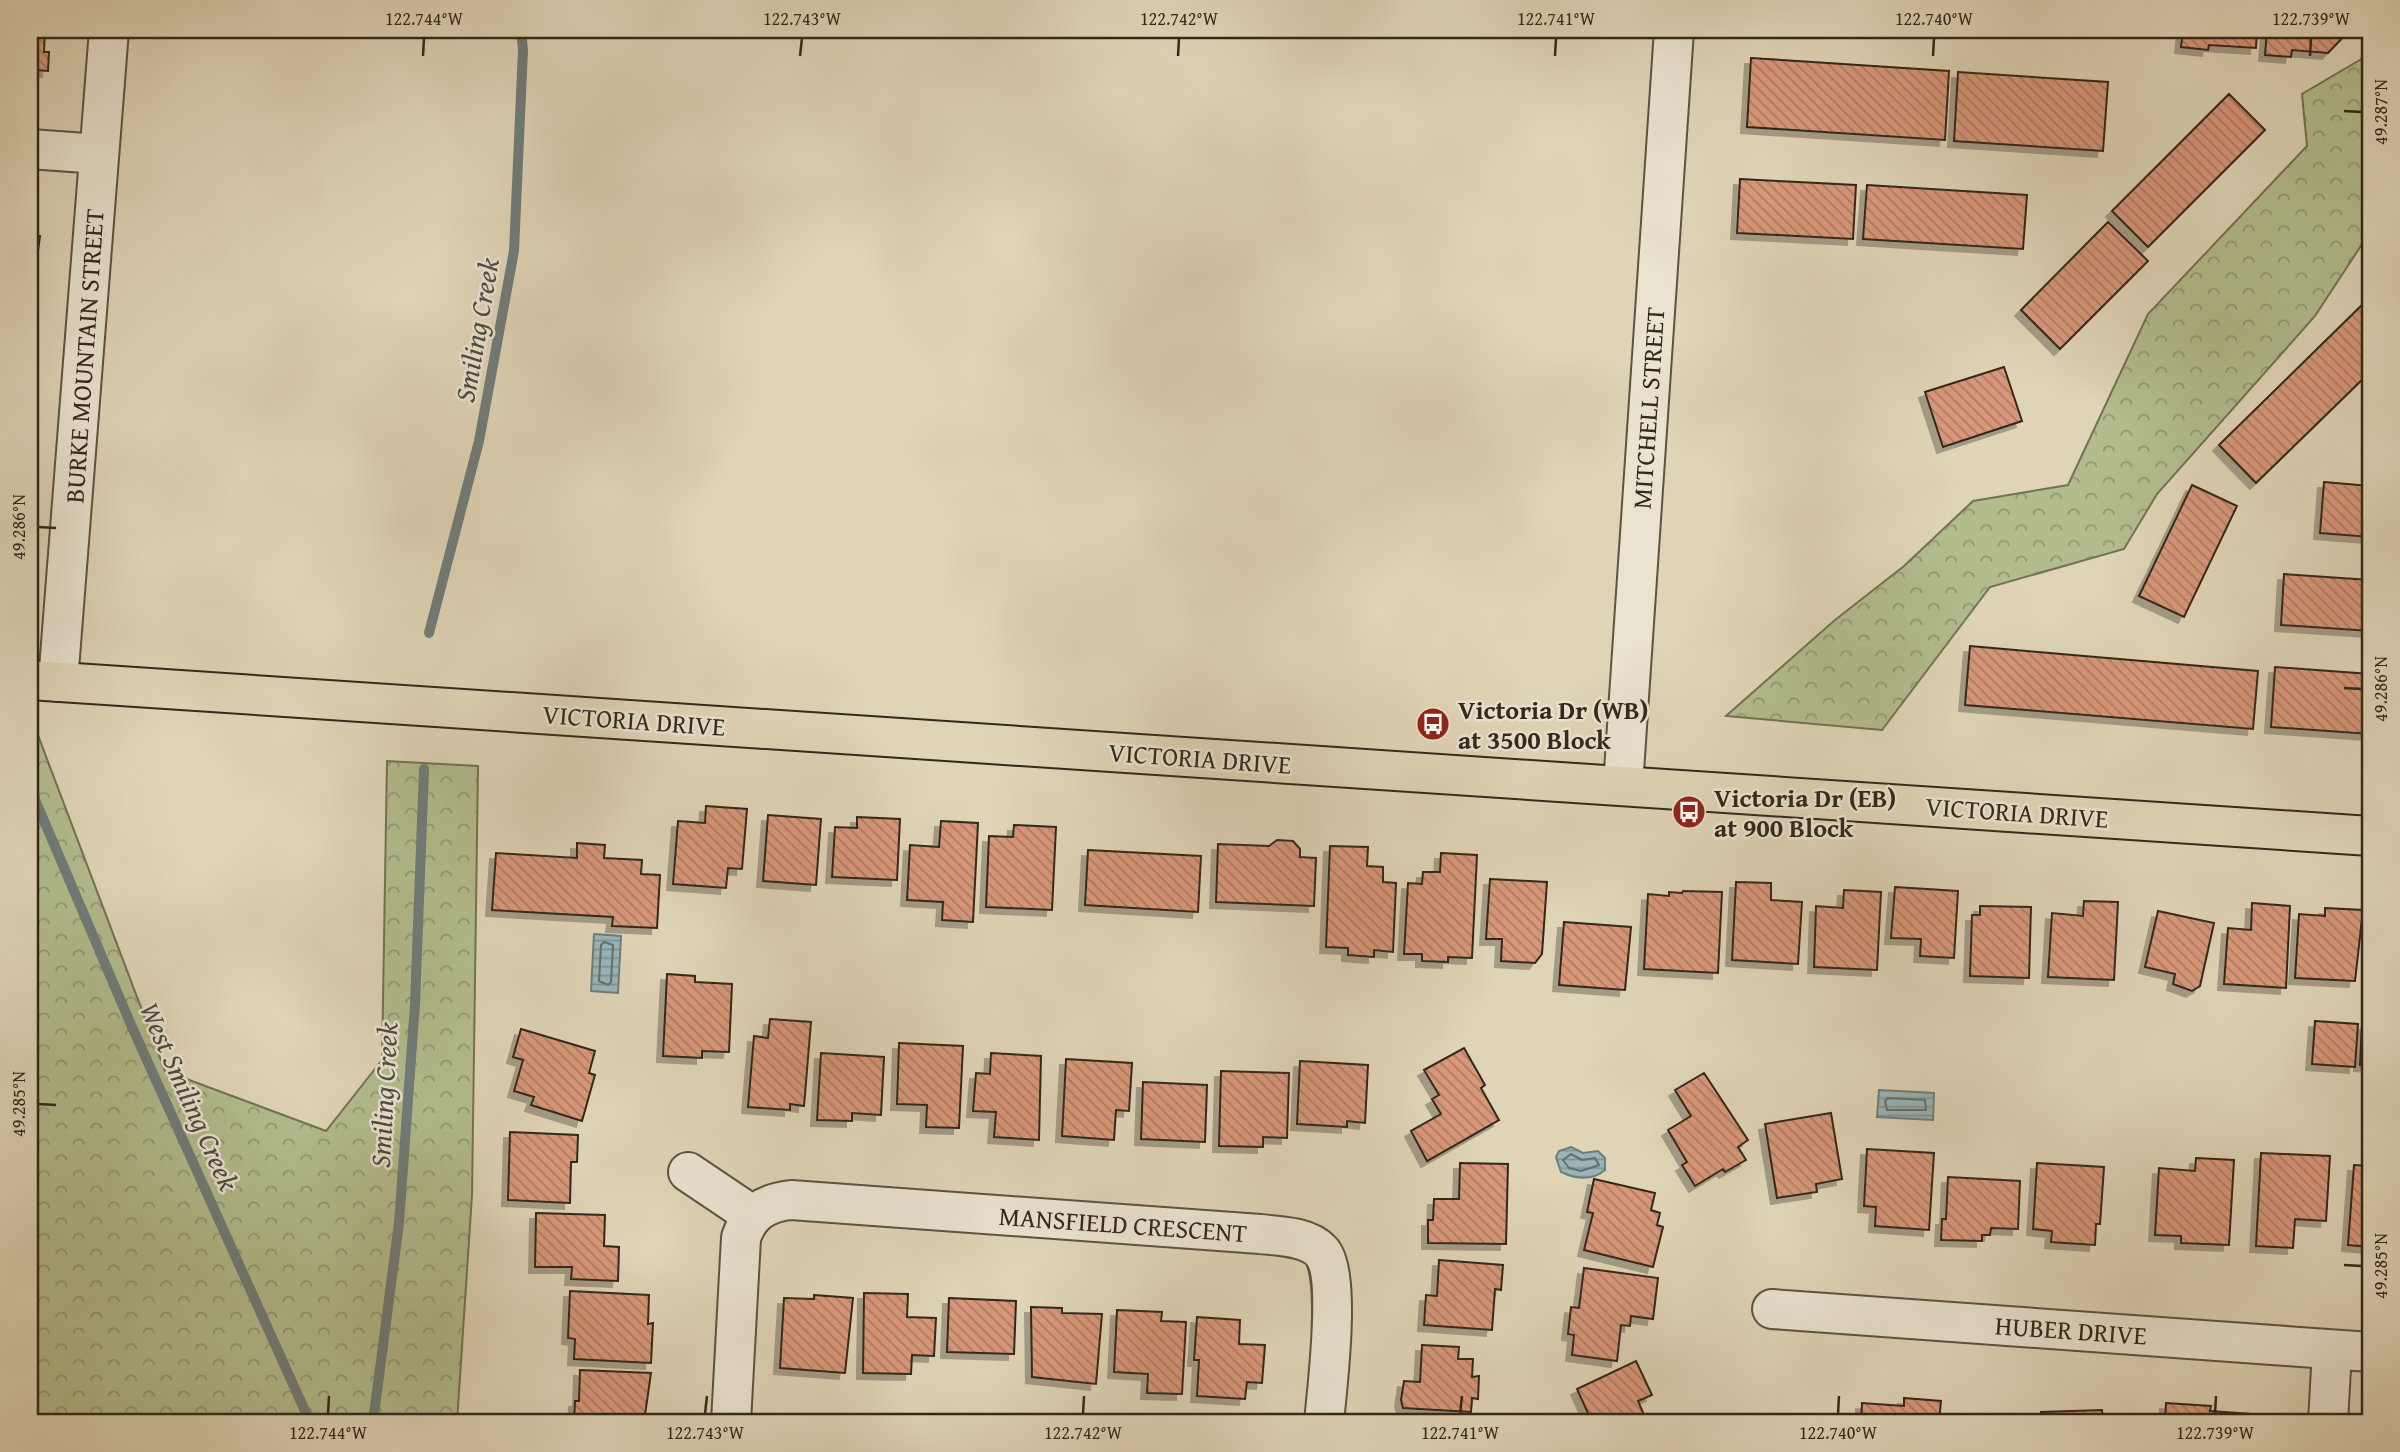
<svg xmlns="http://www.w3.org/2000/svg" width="2400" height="1452" viewBox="0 0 2400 1452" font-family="'Gentium Book Plus',serif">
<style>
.forest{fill:url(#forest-crowns);stroke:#727254;stroke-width:2}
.water{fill:url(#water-rules);stroke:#707d7a;stroke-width:2}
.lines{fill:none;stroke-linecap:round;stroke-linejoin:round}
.shore{stroke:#666e6a;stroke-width:2}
.stream{stroke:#707d7a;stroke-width:10}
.building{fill:url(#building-back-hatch);stroke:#32281b;stroke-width:2;filter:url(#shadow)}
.minor-casing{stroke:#5d5342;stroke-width:42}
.major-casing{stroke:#32281b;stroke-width:42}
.minor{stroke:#eae3d0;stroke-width:38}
.major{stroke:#dfd4b6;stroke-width:38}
.ticks{fill:none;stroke:#32281b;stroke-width:2.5}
.labels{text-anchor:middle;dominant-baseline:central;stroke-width:5;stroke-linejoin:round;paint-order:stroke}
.street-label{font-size:26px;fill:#32281b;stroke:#eae3d0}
.poi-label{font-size:26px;font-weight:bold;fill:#32281b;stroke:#eae3d0;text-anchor:start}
.water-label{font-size:28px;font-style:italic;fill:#4c4b43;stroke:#eae3d0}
.neatline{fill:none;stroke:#32281b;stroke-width:2.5}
.ticks-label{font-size:18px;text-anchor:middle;fill:#32281b}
</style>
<defs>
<pattern id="forest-crowns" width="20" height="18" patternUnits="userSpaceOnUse" patternTransform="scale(1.75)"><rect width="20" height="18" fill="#b2bc8d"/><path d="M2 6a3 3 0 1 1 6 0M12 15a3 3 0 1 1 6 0" fill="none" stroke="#919972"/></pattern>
<pattern id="water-rules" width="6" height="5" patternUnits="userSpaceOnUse" patternTransform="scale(1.75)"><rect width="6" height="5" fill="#99b5ba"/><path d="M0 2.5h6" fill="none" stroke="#7d9396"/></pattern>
<pattern id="building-back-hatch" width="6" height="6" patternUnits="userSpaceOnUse" patternTransform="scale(1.75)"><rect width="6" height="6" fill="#d8977a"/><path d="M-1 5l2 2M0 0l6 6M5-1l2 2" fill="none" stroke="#b07b63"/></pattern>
<filter id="shadow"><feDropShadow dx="-6" dy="6" stdDeviation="0" flood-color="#0004"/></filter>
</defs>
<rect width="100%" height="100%" fill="#dfd4b6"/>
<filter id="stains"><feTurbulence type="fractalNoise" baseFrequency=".00286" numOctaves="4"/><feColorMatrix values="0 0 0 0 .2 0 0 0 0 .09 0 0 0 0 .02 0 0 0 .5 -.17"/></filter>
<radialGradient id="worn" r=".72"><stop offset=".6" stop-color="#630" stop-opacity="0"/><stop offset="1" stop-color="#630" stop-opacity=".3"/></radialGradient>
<path class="forest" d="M2370,54V232L2315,316L2157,494L2124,549L1990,587L1882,730L1726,716L1835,620L1904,566L1973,501L2068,485L2148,314L2307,146L2302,94Z
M30,729L36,730L165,1071L326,1131L382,1060L387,761L478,766L472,1195L457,1422H30L34,969L30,957Z"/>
<path class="water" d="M594,934L621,936L618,993L591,991Z
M1879,1090L1934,1093L1933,1120L1877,1117Z
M1571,1147L1583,1153L1598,1151L1605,1158V1170C1592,1181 1576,1179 1561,1172L1556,1157L1559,1151Z"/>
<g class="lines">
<path class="shore" d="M604,942L613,945L611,982L608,985L599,981L601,945Z
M1888,1098L1925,1100L1926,1110H1887L1885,1101Z
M1571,1154L1582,1160L1595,1158L1599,1165L1581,1171L1569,1168L1563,1160Z"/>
<path class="stream" d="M429,633L479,441L514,251L523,50L521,30
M30,788L132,1027L310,1422
M373,1422L399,1223L415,1004L424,769"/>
</g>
<path class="building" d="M30,30H45L44,52H49L48,71L36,70L35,80H30Z
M2183,30H2257L2256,48L2209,45L2208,50L2181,47Z
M2267,30H2350L2328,53L2292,50L2291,57L2265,55Z
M1751,58L1949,71L1945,140L1747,127Z
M1958,72L2108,82L2103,151L1954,141Z
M2229,94L2265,130L2148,247L2112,211Z
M1740,179L1856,185L1853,239L1737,233Z
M1867,185L2027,195L2023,249L1863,239Z
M30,215H37L35,236H40L37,258H33L31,285Z
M2108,222L2148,261L2060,349L2021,310Z
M2364,303L2370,309V372L2256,483L2219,445Z
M2004,367L2022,421L1943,447L1925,392Z
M2324,482L2370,486V537L2320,533Z
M2192,485L2237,506L2184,617L2139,596Z
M2284,574L2370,580V631L2281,625Z
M1970,646L2258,671L2253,729L1965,705Z
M2275,667L2370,674V734L2271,727Z
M706,806L747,809L742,869L728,868L726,888L673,884L678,821L705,823Z
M768,815L821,819L816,885L763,881Z
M857,817L900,819L897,880L832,877L835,827L857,828Z
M941,821L978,823L973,922L942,920L943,902L907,900L910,845L939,847Z
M1014,825L1056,827L1052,910L986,907L989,836L1013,837Z
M1277,840L1293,841L1300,849V857L1316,858L1314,906L1216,902L1218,844L1269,846Z
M577,843L605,845L604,858L642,860L641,874L660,875L657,928L612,926L613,917L492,910L496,853L577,858Z
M1330,846L1368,847L1367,866L1383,867V882L1396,883L1393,952L1374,950V957L1348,955V948L1326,947Z
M1088,850L1201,856L1198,912L1085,905Z
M1441,853L1477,855L1472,958L1448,957V962L1422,961V954H1404L1408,883L1422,884L1423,872H1440Z
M1490,879L1547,882L1542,954L1535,963L1501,961L1502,939H1486Z
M1736,882L1771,883V900L1802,902L1798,964L1732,960Z
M1895,887L1958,891L1954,958L1920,956L1921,939L1891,938Z
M1844,890L1881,892L1877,970L1814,967L1816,906L1843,908Z
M1683,891L1722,892L1718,973L1644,969L1648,894L1669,896V892L1682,893Z
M2084,901L2118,902L2114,980L2048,977L2052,913L2083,916Z
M2252,903L2290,906L2286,988L2224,984L2228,928L2251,930Z
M1980,906L2031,907L2029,978L1970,976L1972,915H1980Z
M2325,908L2363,910L2355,981L2295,978L2299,914L2325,916Z
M2158,911L2214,923L2200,986L2192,991L2173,984L2175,974L2145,967Z
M1564,922L1631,927L1625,990L1559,985Z
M667,974L695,976V982L732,984L729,1052L702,1051V1058L663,1056Z
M770,1019L811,1022L804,1106L790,1104V1110L748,1107L754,1036L768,1038Z
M2315,1021L2358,1024L2355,1067L2312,1064Z
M2362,1024H2370V1066L2360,1065Z
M521,1029L595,1051L589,1073L595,1075L582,1121L531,1105L534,1097L514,1091L523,1060L513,1057Z
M899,1043L963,1046L959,1128L926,1127L927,1105L897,1104Z
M1464,1048L1485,1085L1481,1088L1499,1120L1427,1161L1411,1131L1441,1114L1432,1099L1439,1095L1424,1070Z
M821,1053L884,1057L881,1115L852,1113V1121L817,1120Z
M991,1053L1041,1056L1039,1140L994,1137L996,1112L973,1111L976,1073L990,1074Z
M1066,1059L1132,1063L1129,1111L1116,1110L1114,1140L1062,1136Z
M1300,1061L1368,1065L1365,1123L1347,1121V1127L1297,1124Z
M1221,1071L1289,1073L1287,1138L1263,1137V1147L1219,1146Z
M1704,1073L1748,1140L1738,1147L1746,1160L1725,1172L1723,1169L1695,1186L1682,1165L1687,1162L1668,1130L1691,1116L1675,1090Z
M1143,1082L1207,1085L1205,1142L1141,1139Z
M1831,1113L1842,1179L1816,1184L1817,1192L1777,1198L1765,1124Z
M510,1132L578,1135L577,1162H571L570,1203L508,1200Z
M1867,1149L1934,1153L1929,1230L1875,1226L1876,1207L1864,1206Z
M2261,1153L2330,1156L2326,1221L2295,1219L2293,1248L2256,1246Z
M2196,1158L2234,1160L2229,1245L2181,1243V1236L2155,1235L2159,1168L2195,1171Z
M1460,1163L1508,1164L1506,1244L1428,1243V1220H1433L1434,1199H1459Z
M2037,1163L2104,1167L2100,1224H2096L2095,1245L2051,1242L2052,1231L2033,1229Z
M2354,1165L2370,1166V1247L2348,1245Z
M1948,1177L2020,1181L2018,1229L1991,1228L1990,1235H1982V1241L1941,1240L1942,1219H1946Z
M1594,1179L1655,1193L1651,1210L1660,1213L1657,1225L1663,1227L1653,1267L1584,1250L1593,1213L1587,1212Z
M536,1213L605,1215L604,1246L619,1247L618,1281L571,1279L572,1267H535Z
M1439,1260L1503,1265L1501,1290L1495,1289L1492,1330L1424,1325L1426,1295L1437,1296Z
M1584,1268L1658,1278L1653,1319L1631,1316L1630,1326L1621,1325L1617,1361L1572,1355L1574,1335L1568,1334L1571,1307L1579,1308Z
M570,1291L649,1295L648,1324L653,1323L651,1363L574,1359L575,1339L568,1338Z
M864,1293L908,1294L907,1317L936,1318L934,1356L912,1355L911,1374L863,1373Z
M814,1295L853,1298L845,1373L780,1368L784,1298L814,1299Z
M949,1298L1016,1301L1014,1354L947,1352Z
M1031,1307L1062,1308V1313L1102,1314L1096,1384L1032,1377Z
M1117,1310L1162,1312L1161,1321L1186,1322L1182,1394L1147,1393L1148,1374L1114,1372Z
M1197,1317L1240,1320L1239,1344L1265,1345L1262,1383L1247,1382L1245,1399L1197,1396L1199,1360H1194Z
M1422,1345L1459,1347L1458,1359H1473L1472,1377L1479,1376L1478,1399L1472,1398L1471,1412L1403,1408L1401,1400L1404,1381L1420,1382Z
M1636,1361L1652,1395L1638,1401L1647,1422H1592L1577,1389Z
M580,1370L651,1373L644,1422H574L575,1401H579Z
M1904,1398L1941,1401L1939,1422H1861L1862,1403L1904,1406Z
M2166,1403L2211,1406L2210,1411L2251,1414V1422H2165Z
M2102,1410L2103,1422H2041V1412Z
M1980,1414L2026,1417V1422H1955V1420L1980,1421Z
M802,1417L878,1422H801Z"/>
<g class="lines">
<defs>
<path id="minor" d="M30,149L99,154
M58,682L109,30
M1623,786L1674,30
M688,1172L752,1215
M1772,1309L2370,1352
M731,1422L741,1238C749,1213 765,1203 791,1200L1260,1234C1278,1236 1307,1236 1321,1251C1342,1273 1327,1389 1324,1422
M2328,1422L2332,1350"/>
<path id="major" d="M30,680L2370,836"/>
</defs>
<use href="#minor" class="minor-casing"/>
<use href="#major" class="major-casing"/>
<use href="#minor" class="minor"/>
<use href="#major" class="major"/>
</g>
<path class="ticks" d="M423,56L424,38M800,56L802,38M1178,56L1179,38M1555,56L1556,38M1933,56L1934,38M2310,56L2311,38M2344,111L2362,112M38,527L56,528M2344,688L2362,689M38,1104L56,1105M2344,1265L2362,1266M328,1414L329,1396M705,1414L707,1396M1083,1414L1084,1396M1460,1414L1462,1396M1838,1414L1839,1396M2215,1414L2216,1396"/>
<defs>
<symbol id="bus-disc" viewBox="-11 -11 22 22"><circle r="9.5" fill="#8f2418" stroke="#eae3d0"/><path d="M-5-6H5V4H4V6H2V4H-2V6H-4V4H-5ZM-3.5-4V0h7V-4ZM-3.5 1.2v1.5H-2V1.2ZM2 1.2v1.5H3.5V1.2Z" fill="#fff"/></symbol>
</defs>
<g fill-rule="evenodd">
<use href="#bus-disc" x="1414" y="705" width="38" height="38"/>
<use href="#bus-disc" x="1670" y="793" width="38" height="38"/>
</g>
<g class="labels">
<g class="street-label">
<text transform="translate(84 356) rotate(-86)">BURKE MOUNTAIN STREET</text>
<text transform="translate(1648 408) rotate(-86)">MITCHELL STREET</text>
<text transform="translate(634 720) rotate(4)">VICTORIA DRIVE</text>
<text transform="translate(1200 758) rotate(4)">VICTORIA DRIVE</text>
<text transform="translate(2017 812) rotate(4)">VICTORIA DRIVE</text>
<text transform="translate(1123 1224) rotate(4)">MANSFIELD CRESCENT</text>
<text transform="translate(2071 1330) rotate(4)">HUBER DRIVE</text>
</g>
<g class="poi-label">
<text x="1458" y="709">Victoria Dr (WB)<tspan x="1458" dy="30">at 3500 Block</tspan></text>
<text x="1714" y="797">Victoria Dr (EB)<tspan x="1714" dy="30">at 900 Block</tspan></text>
</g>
<g class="water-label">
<text transform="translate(476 330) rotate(-80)">Smiling Creek</text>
<text transform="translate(383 1095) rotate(-87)">Smiling Creek</text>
<text transform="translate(190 1096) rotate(66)">West Smiling Creek</text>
</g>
</g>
<rect width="2400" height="1452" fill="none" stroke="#dfd4b6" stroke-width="77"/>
<rect x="38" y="38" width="2324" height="1376" class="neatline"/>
<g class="ticks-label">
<text x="424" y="25">122.744°W</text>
<text x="802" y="25">122.743°W</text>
<text x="1179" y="25">122.742°W</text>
<text x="1556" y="25">122.741°W</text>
<text x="1934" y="25">122.740°W</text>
<text x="2311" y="25">122.739°W</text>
<text transform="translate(2381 112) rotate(-90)" y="6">49.287°N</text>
<text transform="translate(19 527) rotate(-90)" y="6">49.286°N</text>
<text transform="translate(2381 689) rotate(-90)" y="6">49.286°N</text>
<text transform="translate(19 1104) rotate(-90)" y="6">49.285°N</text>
<text transform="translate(2381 1266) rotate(-90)" y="6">49.285°N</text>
<text x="328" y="1439">122.744°W</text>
<text x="705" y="1439">122.743°W</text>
<text x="1083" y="1439">122.742°W</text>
<text x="1460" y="1439">122.741°W</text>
<text x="1838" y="1439">122.740°W</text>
<text x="2215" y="1439">122.739°W</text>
</g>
<rect width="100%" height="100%" filter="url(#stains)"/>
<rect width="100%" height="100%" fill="url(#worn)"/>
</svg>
